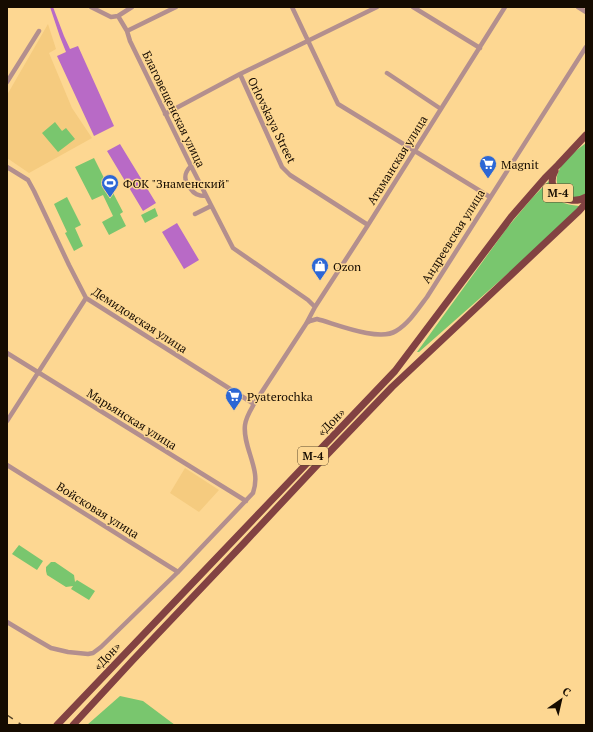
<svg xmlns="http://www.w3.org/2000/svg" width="593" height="732" viewBox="0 0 593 732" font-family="'PT Serif',serif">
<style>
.built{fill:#f5cb7f}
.green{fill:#79c66e}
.water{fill:#b86ac6}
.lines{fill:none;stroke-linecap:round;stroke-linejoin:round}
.minor{stroke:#b38f8e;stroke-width:4.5}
.trunk{stroke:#824242;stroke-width:7}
.rail{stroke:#544328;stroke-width:1.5;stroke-dasharray:7 7;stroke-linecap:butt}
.labels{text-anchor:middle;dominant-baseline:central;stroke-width:3;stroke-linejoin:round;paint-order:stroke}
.shield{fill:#fdd792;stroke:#5b482c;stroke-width:1}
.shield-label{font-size:11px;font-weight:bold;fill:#150b00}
.street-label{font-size:12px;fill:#150b00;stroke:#fdd792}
.poi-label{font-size:12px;fill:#150b00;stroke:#fdd792;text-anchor:start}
</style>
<rect width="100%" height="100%" fill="#fdd792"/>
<path class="built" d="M48,24L56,49L49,53L72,108L92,138L29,173L7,158V95Z
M185,468L219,490L199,512L170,493Z"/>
<path class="green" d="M55,122L62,131L66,128L75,139L58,152L42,133Z
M586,143V193C573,205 551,190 558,173C562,160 576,151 586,143Z
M94,158L110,190L111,189L123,212L120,214L126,226L109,235L102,222L113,216L103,195L92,200L75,167Z
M550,180C555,199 558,204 579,206L580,207L537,248L419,352H417L507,228L533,197Z
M67,197L81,225L75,228L83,246L74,251L65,233L67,232L54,204Z
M155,208L158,216L145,223L141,215Z
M19,545L43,561L37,570L12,554Z
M51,562H55L74,575L75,582L77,580L95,591L89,600L71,589L73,586L66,587L47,575L46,571V567Z
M120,696L143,701L175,725H87Z"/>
<path class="water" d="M50,7H53L64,36L70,49L78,46L114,126L94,136L57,56L66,52L60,37Z
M120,144L156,203L143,211L107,151Z
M177,223L199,260L184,269L162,232Z"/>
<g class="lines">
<path class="minor" d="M91,7L111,17L118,16L132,7
M292,7L338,104L490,197
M413,7L480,48
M578,7L586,12
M118,16L127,31L130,41L191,166L233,248L308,300L315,307
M127,31L176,7
M387,73L441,109
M240,74L282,167L290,175L368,225
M7,82L39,31
M165,114L240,74L377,7
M7,167L28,180L34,191L69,265L86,298L254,404
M186,181C184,175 186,171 191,166
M190,188C194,194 198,196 206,196
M195,214L211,206
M307,323L310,321L317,319C336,324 379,342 396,331C409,323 418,309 427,297L586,47
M7,353L246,501
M7,421L86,298
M7,465L178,572
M7,622L32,637L51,648L68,652L88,654L93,653L101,647L178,572L253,493C255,487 256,481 255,474C253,458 243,441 245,425C246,417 250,411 254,404L306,324L315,307L368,225L505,7"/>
<path class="trunk" d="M555,171C544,190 568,208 586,197
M57,725L395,371L511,217L545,178L558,165L586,135
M73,725L133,660L245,542L318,464L392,387L579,211L586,203"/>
<path class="rail" d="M7,715L22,725"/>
</g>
<defs>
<symbol id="supermarket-pin" viewBox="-11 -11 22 30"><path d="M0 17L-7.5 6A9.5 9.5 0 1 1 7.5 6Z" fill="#2c67d5" stroke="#fdd792"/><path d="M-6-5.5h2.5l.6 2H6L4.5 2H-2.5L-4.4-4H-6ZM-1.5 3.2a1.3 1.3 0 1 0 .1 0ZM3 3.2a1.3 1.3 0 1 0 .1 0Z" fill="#fff"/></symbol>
<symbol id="stadium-pin" viewBox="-11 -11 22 30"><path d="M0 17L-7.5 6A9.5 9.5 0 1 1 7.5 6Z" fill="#2c67d5" stroke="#fdd792"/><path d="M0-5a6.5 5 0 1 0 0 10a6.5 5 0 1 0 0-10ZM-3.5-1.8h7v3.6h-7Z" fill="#fff"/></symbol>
<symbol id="shop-pin" viewBox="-11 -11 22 30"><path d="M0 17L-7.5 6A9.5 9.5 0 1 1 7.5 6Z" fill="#2c67d5" stroke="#fdd792"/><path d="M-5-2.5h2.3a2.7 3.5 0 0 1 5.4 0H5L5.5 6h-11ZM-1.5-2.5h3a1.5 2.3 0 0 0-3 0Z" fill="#fff"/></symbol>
</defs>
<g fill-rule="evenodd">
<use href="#supermarket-pin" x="478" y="154" width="20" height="27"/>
<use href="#stadium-pin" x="100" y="173" width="20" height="27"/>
<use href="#shop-pin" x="310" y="256" width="20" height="27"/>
<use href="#supermarket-pin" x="224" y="386" width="20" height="27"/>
</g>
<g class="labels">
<g class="shield">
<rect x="543" y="184" width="30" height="18" rx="3"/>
<rect x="298" y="447" width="30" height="18" rx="3"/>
</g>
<g class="shield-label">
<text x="558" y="193">М-4</text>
<text x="313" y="456">М-4</text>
</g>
<g class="street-label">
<text transform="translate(174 109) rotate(64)">Благовещенская улица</text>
<text transform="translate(272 120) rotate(64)">Orlovskaya Street</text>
<text transform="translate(397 160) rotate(-58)">Атаманская улица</text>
<text transform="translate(453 236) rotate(-58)">Андреевская улица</text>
<text transform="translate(140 320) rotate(33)">Демидовская улица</text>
<text transform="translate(132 419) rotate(32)">Марьянская улица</text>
<text transform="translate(331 422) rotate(-46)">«Дон»</text>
<text transform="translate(98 510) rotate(32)">Войсковая улица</text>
<text transform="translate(107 656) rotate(-47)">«Дон»</text>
</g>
<g class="poi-label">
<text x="501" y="164">Magnit</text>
<text x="123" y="183">ФОК "Знаменский"</text>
<text x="333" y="266">Ozon</text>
<text x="247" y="396">Pyaterochka</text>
</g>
</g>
<rect width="593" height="732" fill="none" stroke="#150b00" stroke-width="16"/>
<g transform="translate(561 700) rotate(34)" stroke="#fdd792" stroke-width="3" paint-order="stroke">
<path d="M0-3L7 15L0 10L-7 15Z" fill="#150b00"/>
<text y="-6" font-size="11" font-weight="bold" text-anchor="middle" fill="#150b00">С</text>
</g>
</svg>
